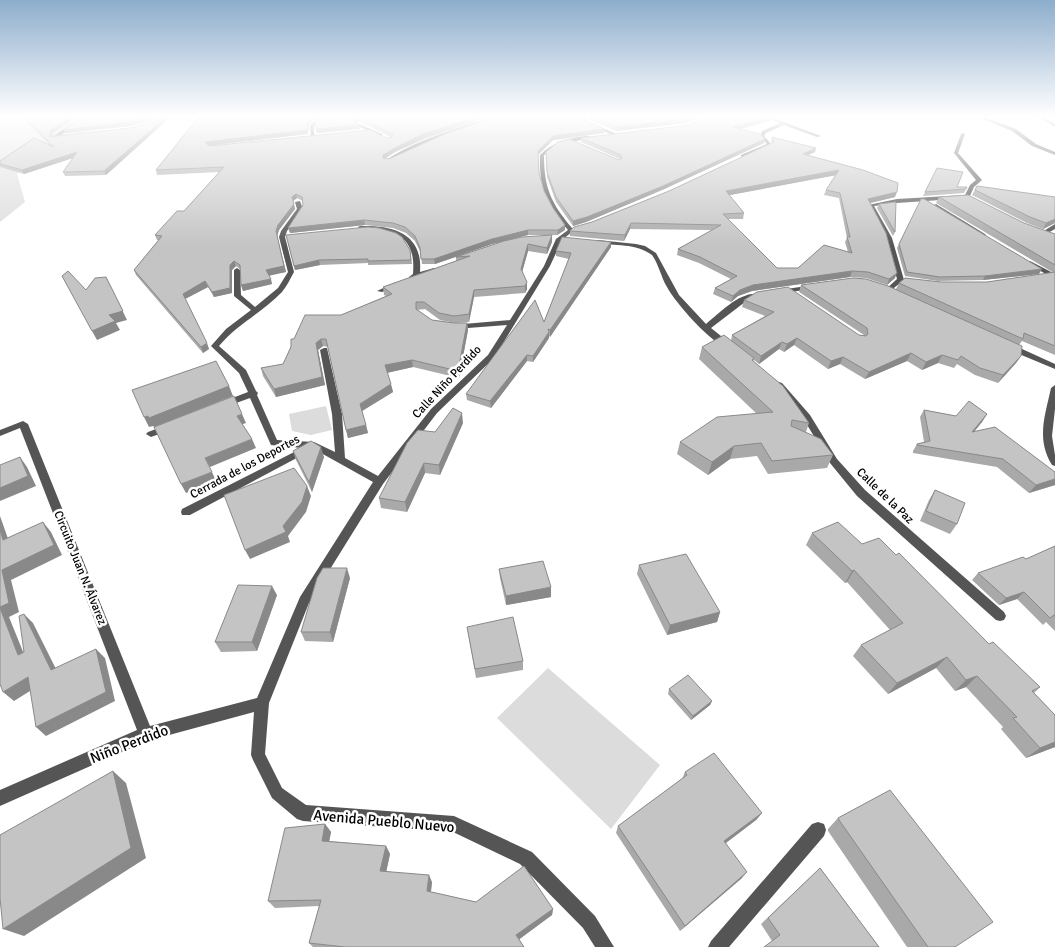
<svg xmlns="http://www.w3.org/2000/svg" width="1055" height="947" viewBox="0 0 1055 947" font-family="Signika,sans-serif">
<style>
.green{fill:#dcdcdc}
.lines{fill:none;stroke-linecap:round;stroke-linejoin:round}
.minor{fill:#555;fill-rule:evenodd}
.wall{fill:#a9a9a9;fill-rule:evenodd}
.shaded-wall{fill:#898989}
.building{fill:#c4c4c4;stroke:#898989;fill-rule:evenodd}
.labels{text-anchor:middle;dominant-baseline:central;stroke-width:5;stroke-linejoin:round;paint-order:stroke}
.street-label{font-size:12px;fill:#000;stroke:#fff}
.near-street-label{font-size:15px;fill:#000;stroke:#fff}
</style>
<rect width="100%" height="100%" fill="#fff"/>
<path class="green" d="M0,115H19L20,121L49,122L101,118L99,127L39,149L17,174L25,202L0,222Z
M326,406L332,430L311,435L292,431L289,414Z
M548,668L660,765L611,829L497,718Z"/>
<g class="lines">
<path class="minor" d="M84,115H88L56,139H52V137Z
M178,115H183L154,124L151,123Z
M323,115H327C317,123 311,122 315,137L311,138L310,125Z
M499,115H504L445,136L389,162L385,161C412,141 466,125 499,115Z
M584,115H588L585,118L589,122L619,135L615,136L587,124L581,118Z
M760,115H765L821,136L817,137L784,125L766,133L764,136L772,145L741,157V155L767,144L760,136L762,131L780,123Z
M1035,115H1039L1055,124V127Z
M984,117L1016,129L1036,144L1055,152V155L1032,146L1012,131L983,119Z
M357,123L382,134V135L378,136L356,125Z
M963,133L965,134L958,153L982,180L974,187L969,198L897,203L874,206L892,238L904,280L890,291H886V289L897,279L886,238L868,205L897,199L965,195L970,185L976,180L954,153L961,134Z
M586,136L596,137L561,144L544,155C544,188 551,203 572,228L584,225L587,227L573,231L562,240L550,266L494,358L437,413L383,484L309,603L269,703L265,754L282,788L306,805L454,816L532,852L595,916L614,947H595L583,928L520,864L453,832L303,821L297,819L272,798L253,760L251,755L254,712L147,741L0,806V790L137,730L20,428L0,436V430L23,421L28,424L150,726L257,698L300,597L373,482L312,448H308L310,450L308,452L190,515H182L181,512L182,509L302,448L271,445L250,398L225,407L221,404L222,402L248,392L239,373L211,346L226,329L251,310L234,296V270L237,268L240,270L241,295L255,307L278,288L288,272L279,237L281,231L297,209L295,202L300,201L303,209L287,231L285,237L294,272C290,279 287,286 282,292C263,312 237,324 219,346L246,370L256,391L258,393L257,395L277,440L314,442L335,452L332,414L320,350L324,348H327L342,414L345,458L378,476L431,409L488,355L507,325L455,329L451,327L452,325L510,320L544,266L556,239L568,230C546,204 539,189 540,155C553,142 569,138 586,136Z
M936,204L985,234L986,235L981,236L934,207V205Z
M1055,224V229L1046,234H1042V232Z
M360,226C393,225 423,233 420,272L434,268L437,270L413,279H409V277L413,274C415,250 408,234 382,230C374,229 366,230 358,229V227Z
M598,240L636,244L645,246L656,253L679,295L706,324C720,313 739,292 758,294V296L745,302L711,328L731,344V348C715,349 675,302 667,287C661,277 659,265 652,255C636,243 615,246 596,243V241Z
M1030,261L1055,274V279L1028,264V262Z
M396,282L399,284L398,285L382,292L377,291Z
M813,285L816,287L815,288L780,294L777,292L780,290Z
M1007,345H1013L1055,364V369L1007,349Z
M779,382L782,383L810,415L837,459L865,490L1004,612L1006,616L1004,620L1000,621L996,620L857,496L830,463L803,418L775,385Z
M1055,385V409L1052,436L1055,455V466L1052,465C1036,439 1045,416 1051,388Z
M167,425L170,426L172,428L170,430L151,437L146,434L148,432Z
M818,822L824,824L826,830L824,836L729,947H708L711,941L812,824Z"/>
</g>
<path class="wall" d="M20,115H81L53,133L52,136L130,128L164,119L165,122L106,175L65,176L63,172L73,158L24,174L0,167V161L51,146Z
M200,115H321L309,124L308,134L211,145L387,138L391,137L358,121L356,123L359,125L360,129L317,133L316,129L324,115H430L424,139L395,152L386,158L389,159L581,116L586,121L604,129V133L553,140L538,155L539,173L544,191L565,230L557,235H528L492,244L463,254L552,235V242L547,254L528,251L522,272L527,289L525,293L474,297L469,322L455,323L440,320L425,309L417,310L432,320L454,323H467L468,330L459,378L413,367L387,373L393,392L362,411L368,433L348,438L328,347L323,346L318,350L325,385L276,397L263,376L261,368L283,364L294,339L341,315L386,296L384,295L383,287L456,261V257L435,264H422L421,253L415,241L406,233L393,228L365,225L290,233L303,205V201L297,198L293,201L295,209L279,230L277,236L286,272L269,275L272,284L243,291L241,285L240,269L236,266L232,270V293L214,297L208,287L185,299L209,349L203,353L136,275L134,270L159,240H157L155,235L184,211L219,172L157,175L156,170Z
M588,115H705L686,123L616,131L590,120L588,118Z
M1042,115H1055V118L1045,116Z
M770,121L740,129L765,139L764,143L662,190L586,222L573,226L556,202L547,177L546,152L619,160L620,159L581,142V138L689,125Z
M772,137L815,152L808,155L895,197L870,203L895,278L887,285L866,278L850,277L752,291L738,296L731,302L713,294L715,288L731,279L699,263L677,255L678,249L712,230L630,229L624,241L570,236V231L669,191L772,143L771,141ZM836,175L826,190L824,195L839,198L847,238L845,242L848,252L798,268H777L728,219H743L744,213L729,195Z
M937,168L957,187H967L964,193L923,196Z
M977,186L1055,197V223L1043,229L1027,223L972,195Z
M939,197L1024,223L1055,234V355L1022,341L1019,345L1021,356L1016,363L998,383L975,375L957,364L954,368L938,363L922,370L907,361L865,379L840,364L828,369L794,345L784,352L779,349L759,364L754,360L753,361L809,423L806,432L833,455L827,468L768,474L757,456L730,459L708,475L677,454L680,442L757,414L699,359L702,347L731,341L732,335L765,316L742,307L744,300L859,335H864L799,292L801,285L896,289L899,283L987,282L1054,273L936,203Z
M879,204L895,232L893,236L877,208Z
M286,235L410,250L412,264L368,265V263L320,265L295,270Z
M611,242V247L550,337L549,336V338L533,362L527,361L491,408L467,400L466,394L544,322L569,259L556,256V251Z
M899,244L1039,274L983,280L938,281L905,276L897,248Z
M924,410L956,416L987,414L982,422L974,432L1055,472V485L1029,493L997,467L913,453V451L917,444L924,442L920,417Z
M463,423L440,475L425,473L407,512L381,508L379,498L435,432Z
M293,451L324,457L312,492L296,460Z
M935,490L957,524L950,534L920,521L929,500Z
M812,533L862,544L989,644L1040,687L1034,693L1055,715V747L1026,758L1001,729L1003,727L966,687L955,691L936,668L888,694L853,656L861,645L890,630L847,582L845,583L806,545Z
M1055,546V631L1046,622L1043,625L1017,599L999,605L972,580L978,573L1026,559Z
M639,565L720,612L717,622L667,635L637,574Z
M499,569L551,597L506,605L500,578Z
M350,578L333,642L305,641L301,632Z
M277,595L257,651L221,652L215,642Z
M467,627L523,661V670L476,678Z
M669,689L712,701L710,705L691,720L668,694Z
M685,772L762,813L756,820L726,843L742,878L680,931L616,833L618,826L682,779Z
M838,818L955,947H907L828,831V829Z
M325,824L331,832L329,841L386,846L390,854L386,871L432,882L431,892L476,902L553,909L552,915L519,939L524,947H313L309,943L319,906L275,908L268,901Z
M820,868L879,947L772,941L761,924Z"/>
<path class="shaded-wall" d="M74,115H81L53,133L51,141L49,137L51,130Z
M158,115H172L131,126L66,133L64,130Z
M315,115H321L309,124L308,134L206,146L205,142L308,120Z
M483,115H494L424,139L395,152L384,159L383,158V155L395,148L423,134Z
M698,115H705L686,123L616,131L617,127Z
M357,117L358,121L355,125H359L360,129L317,133L316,129L354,122Z
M771,117L770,121L732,131L733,127Z
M164,119L165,122L106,175L104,171Z
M604,129V133L553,140L538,155V151L553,136Z
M765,139L764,143L662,190L586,222L573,226V221Z
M816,148L815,152L801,158L803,154Z
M77,152L79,156L24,174L22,170Z
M839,170L837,175L725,196L726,191Z
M897,192L895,197L866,204L868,199Z
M296,194L297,198L293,201L292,197Z
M294,204L295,209L279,230L277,236L286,272L268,276L266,270L278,225Z
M1055,219V223L1043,229L1046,223Z
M364,220L365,225L290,233L288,228Z
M631,223L630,229L624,241L625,235Z
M565,225V230L557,235L558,230Z
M528,230V235L492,244L435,264L434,259L492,239Z
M552,235V242L547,254V248Z
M611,242V247L550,337V330Z
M528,244V251L521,276V269Z
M319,260L320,265L295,270L294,266Z
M234,261L236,266L232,270V293L214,297L212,292L230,265Z
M1042,269L1039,274L983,280L985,276Z
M852,271L850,277L752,291L738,296L731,302L733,296L740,290L753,285Z
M897,273L895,278L887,285L889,279Z
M106,277L127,320L116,323L120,330L97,340L92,331L109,315Z
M271,279L272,284L243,291L241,285Z
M205,281L208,287L185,299L183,294Z
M527,282V289L525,293V286Z
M474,290V297L469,322V314Z
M467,323L468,330L459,378L458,371Z
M549,332V338L533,362V356Z
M797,338L794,345L784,352L787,344Z
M321,339L323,346L318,350L325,385L276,397L274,389L316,343Z
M782,342L779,349L759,364L761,356Z
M207,343L209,349L203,353L201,347Z
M911,353L907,361L865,379L869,372Z
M527,355V361L491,408L490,401Z
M942,355L938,363L922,370L926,362Z
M1021,356L1016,363L998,383L1003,375Z
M843,357L840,364L828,369L831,361Z
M412,360L413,367L386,373L385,365Z
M391,384L393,392L362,411L360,404Z
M229,386L233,396L154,427L153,426L149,427L144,417Z
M462,413L463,423L440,475L439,465Z
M242,414L246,423L240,425L237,416Z
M987,414L982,422L967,440L972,432Z
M366,425L368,433L348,438L346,430Z
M252,439L256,448L210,467L205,458Z
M734,446L730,459L708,475L712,462Z
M321,447L324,457L312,492L309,482Z
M20,457L27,467L36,486L0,501V488Z
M424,463L425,473L407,512L405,502Z
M212,472L216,481L186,493L181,484Z
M1055,479V485L1029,493L1036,485Z
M307,486L311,496L306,512L288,536L290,542L250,559L245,550L283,526Z
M0,516L12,550L3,540L0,530Z
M43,522L51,532L62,555L11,580L19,612L9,617L28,664L18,655L0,608L2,570Z
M347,568L350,578L333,642L330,632Z
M854,570L847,582L845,583L852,571Z
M272,586L277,595L257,651L252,642Z
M551,587V597L506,605V596Z
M1024,592L1017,599L999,605L1006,598Z
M720,612L717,622L667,635L670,625Z
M24,614L33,623L61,679L51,670Z
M96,649L105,658L115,701L46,736L36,727Z
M947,657L936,668L888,694L897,683Z
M977,676L966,687L955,691L966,680Z
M28,677L38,686L14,701L3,692Z
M712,701L710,705L691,720L693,716Z
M1055,742V747L1026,758L1040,748Z
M113,771L126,783L146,858L24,936L3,929Z
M762,813L756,820L719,848L724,841Z
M325,824L331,832L328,848L322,841Z
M386,846L390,854L385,878L380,871Z
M747,872L742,878L680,931L685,926Z
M429,875L432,882L430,898L427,891Z
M553,909L552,915L517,941L516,935Z"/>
<path class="building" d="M22,115H74L51,130L49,137L130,128L164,119L104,171L63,172L77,152L22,170L0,164V161L34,138L54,147Z
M84,115H158L129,122L64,130Z
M200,115H315L308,120L307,130L205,142L209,146L370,130L387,138L392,137L393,134L357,117L354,122L359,125L316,129L315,122L324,115H430L440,118L452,115H483L423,134L395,148L383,155V158L389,159L445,134L500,115H580L586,121L604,129L553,136L538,151L539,173L544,191L553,208L565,225L558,230H528L492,239L434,259H421L420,248L415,236L405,227L393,223L364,220L288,228L303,205L302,197L296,194L292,197L294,204L278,225L276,231L284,266L266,270L271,279L241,285L240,265L234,261L230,265V288L212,292L205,281L183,294L207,343L201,347L134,270L162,236L155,235L177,211H184L224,167L156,170Z
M588,115H698L687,119L617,127L590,117Z
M709,115H765L771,117L733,127L760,134L765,139L663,186L587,217L573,221L556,197L547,172L546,152L558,142L569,139L619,160L622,158L621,155L581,138L689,125Z
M772,137L816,148L803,154L863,170L898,183L897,192L868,199L886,233L897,273L889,279L868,272L852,271L753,285L740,290L733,296L715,288L737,276L700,257L678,249L721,225L631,223L625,235L570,231L574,227L592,222L669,191L774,142ZM839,170L826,190L840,193L850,237H847L852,253L824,245L798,268H777L723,214L744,213L726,191Z
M937,168L963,172L957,187H967L966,189L925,192Z
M977,186L1055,197V219L1046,223L1030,217L975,190Z
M968,195L1024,223L1055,234V265L939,197Z
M921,199H924L1042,269L985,276L940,277L907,272L899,244Z
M896,202L895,232L879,204Z
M368,227L379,228L396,233L402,237L410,250L411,260L368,261V259L319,260L294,266L286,235Z
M552,235L547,248L528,244L521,269L527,282L525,286L474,290L469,314L454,316L439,313L424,302H416V309L432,320L454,323H467L458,371L412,360L385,365L391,384L360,404L366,425L346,430L326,339H321L316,343L322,377L274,389L261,368L283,364L291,347V339H294L305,315H341L392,294L383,287L470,256L456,257L504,241L522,237Z
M562,237L611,242L550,330L548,329L549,332L533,356L527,355L490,401L466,394L535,300L544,322L571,253L556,251Z
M68,271L86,290L95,278L106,277L123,311L109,315L115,321L92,331L62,276Z
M1055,272V346L1024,333L1023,339L899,283L905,278L941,282H987Z
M853,278L866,279L888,286L1022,346L1021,356L1003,375L980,368L961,356L958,360L942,355L926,362L911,353L869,372L843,357L831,361L797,338L787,344L782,342L761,356L732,335L774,312L744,300L757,292L788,287L859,335L866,336L868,334L867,328L801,285Z
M724,335L754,358L752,360L783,386L809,423L792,420L791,426L821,439L833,455L772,461L761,443L734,446L712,462L680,442L717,417L773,412L702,347Z
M216,361L229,386L149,418L148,416L144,417L132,390Z
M234,396L242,414L237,416L252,439L205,458L212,472L181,484L154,427Z
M969,401L987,414L972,432L995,427L1055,472V479L1036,485L1003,459L917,445V444L930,441L924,410L956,416Z
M453,408L462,413L439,465L424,463L405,502L379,498L407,443L418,430L435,432Z
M311,441L321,447L309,482L293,451Z
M20,457L28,476L0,488V465Z
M294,468L307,486L302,502L283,526L286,532L245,550L224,495Z
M935,490L965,503L957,524L926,511Z
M43,522L54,545L2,570L9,603L0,607V530L3,540Z
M838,522L862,544L879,538L896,555L899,553L989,644L993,642L1040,687L1032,691L1055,715V742L1040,748L1013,718L1017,717L977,676L966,680L947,657L897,683L861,645L903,623L854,570L852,571L812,533Z
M1055,546V617L1054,615L1050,618L1024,592L1006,598L978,573L1023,557L1026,559Z
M686,554L720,612L670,625L639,565Z
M543,561L551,587L506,596L499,569Z
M323,568H347L330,632H301L317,578Z
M238,585L272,586L252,642H215Z
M0,608L18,655L24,652L19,616L24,614L51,670L96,649L106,692L36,727L28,677L3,692L0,684Z
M513,617L523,661L475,669L467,627Z
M688,675L712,701L693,716L669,689Z
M714,753L762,813L724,841L747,872L685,926L618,826L687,775L685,772Z
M113,771L131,848L3,929L0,898V835Z
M890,790L993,922L955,947H928L839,820L838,818Z
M325,824L322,841L386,846L380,871L429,875L427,891L476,902L524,866L553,909L516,935L524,947H345L309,943L321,900L268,901L285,828Z
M820,868L879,947H764L780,935L768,918Z"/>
<linearGradient id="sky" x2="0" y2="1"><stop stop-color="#8cadcc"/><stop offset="0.47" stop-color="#fff"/><stop offset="1" stop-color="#fff" stop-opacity="0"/></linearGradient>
<rect width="1055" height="247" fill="url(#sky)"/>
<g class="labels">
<g class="street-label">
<text transform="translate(447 382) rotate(-47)">Calle Niño Perdido</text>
<text transform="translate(245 467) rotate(-28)">Cerrada de los Deportes</text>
<text transform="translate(885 496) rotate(44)">Calle de la Paz</text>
<text transform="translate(80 568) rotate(68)">Circuito Juan N. Álvarez</text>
</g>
<g class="near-street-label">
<text transform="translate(129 744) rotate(-21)">Niño Perdido</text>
<text transform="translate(384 821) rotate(5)">Avenida Pueblo Nuevo</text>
</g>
</g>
</svg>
